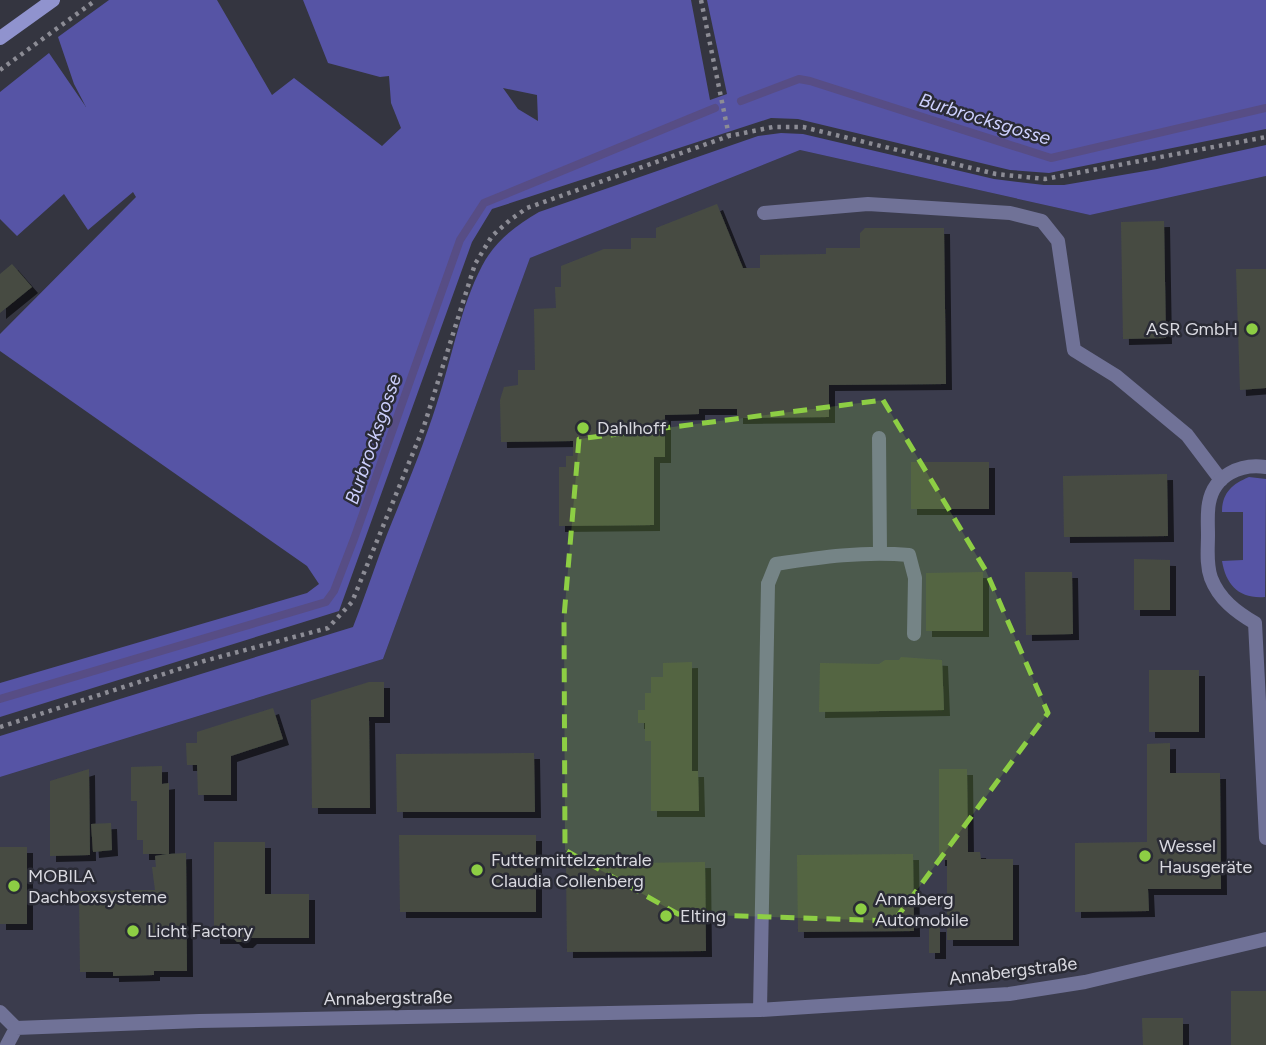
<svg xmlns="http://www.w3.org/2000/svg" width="1266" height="1045" viewBox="0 0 1266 1045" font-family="Figtree,sans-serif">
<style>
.built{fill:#3b3c4d}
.green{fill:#5654a5;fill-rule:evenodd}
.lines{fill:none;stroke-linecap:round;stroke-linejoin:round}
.stream{stroke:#574d85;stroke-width:8}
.building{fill:#474c42;filter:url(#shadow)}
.path{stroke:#8c8c95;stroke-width:4.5;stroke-dasharray:3.5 5;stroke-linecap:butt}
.lane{stroke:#707297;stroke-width:14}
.street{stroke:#707297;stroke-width:14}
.secondary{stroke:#9093ce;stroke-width:14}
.marked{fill:#8dce44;fill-opacity:0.2;stroke:#8dce44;stroke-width:5;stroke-dasharray:14 9;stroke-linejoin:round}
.poi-dot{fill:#8dce44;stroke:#2a2b35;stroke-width:2.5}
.labels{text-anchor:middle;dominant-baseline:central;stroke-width:5;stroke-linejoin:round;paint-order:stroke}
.poi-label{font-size:18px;fill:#d9d9e0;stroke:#2a2b35;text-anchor:start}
.street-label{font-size:18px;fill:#d9d9e0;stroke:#2a2b35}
.water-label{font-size:19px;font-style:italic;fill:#cdd0fd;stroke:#2a2b35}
</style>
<defs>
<filter id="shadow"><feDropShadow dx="6" dy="6" stdDeviation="0" flood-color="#0009"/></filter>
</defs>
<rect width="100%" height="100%" fill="#343540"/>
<path class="built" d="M800,150L1090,215L1266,176V1045H0V777L383,659L530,258Z"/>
<path class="green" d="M109,0H217L272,95L294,78L382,146L401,128L391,103L389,76L380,77L328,63L303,0H691L710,100L727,94L707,0H1266V129L1049,173L1010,170L798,119L771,118L492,209L472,242L339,611L0,717V683L307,593L319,584L307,566L0,351V334L136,197L133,192L88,230L64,194L17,236L0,219V92L49,53L86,107L74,84L58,37ZM503,88L537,95L538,121L518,109Z
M781,133L803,134L994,179L1044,185H1064L1157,169L1266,145V176L1090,215L800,150L530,258L383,659L0,777V736L353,627C367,592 378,556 392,522C408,483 424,444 437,403C452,358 460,308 482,266C495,241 515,226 539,212L758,136Z
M1249,477L1266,479L1265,597C1239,599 1226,585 1222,561L1243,560V512H1222C1222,493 1232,484 1249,477Z"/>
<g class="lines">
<path class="stream" d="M741,101L799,79L810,81L1051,158L1266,108
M0,699L326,602L334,591L354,539L460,240L484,203L715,108"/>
</g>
<path class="building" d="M717,204L743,268H760V255L826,254V248H860V233L865,228H944L946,384L829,385V417L737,418V409H699V414L665,415V457H654V525L559,526V467H566V456H573V441L501,442L500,400L504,387L518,385V370H535L534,309L556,308L555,287H561V266L604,249H631V238H656V228Z
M1164,221L1166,338L1123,339L1121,222Z
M12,264L32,287L0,313V274Z
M1236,269H1266V388L1240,390Z
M911,462H989V509H911Z
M1167,474L1168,536L1064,537L1063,476Z
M1134,559L1170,560V610H1134Z
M983,572V631H926V573Z
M1025,572H1072L1073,634L1026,635Z
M901,657L942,660L944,710L819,712L820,663L879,664L885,660H899Z
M692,662V771H698L699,811H651V741H645V723H638V710H645V693H651V677H663V663Z
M1149,670H1199V732H1149Z
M369,682H384V717H369L370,808H312L311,700Z
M273,708L283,739L231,756V795H198L197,765H187L186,743H197V732Z
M1170,743V773H1220L1221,889H1148L1149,911L1075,912V843L1147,842V744Z
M534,753L535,812H397L396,754Z
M162,766V784L169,783V854L186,853L187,971H154V975L113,976V972H80L79,891L155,890L152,867H156L155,856L167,854H143V840H137V801H131V767Z
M89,769L90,855L50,856V781Z
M939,769H967L968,852H980L981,859H1013V940H947V860H939Z
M111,823L112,850L93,852L91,824Z
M399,835H536V912H400Z
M214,842H265V894H309V938H251L247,942H237L233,938H214Z
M0,847H27V924H0Z
M913,854L914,931L798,932L797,855Z
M705,862L706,951L567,952L566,864Z
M929,926H940V953H929Z
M1231,991H1266V1045H1231Z
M1142,1018H1183V1045H1143Z"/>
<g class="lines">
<path class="path" d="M701,0L729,136
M0,70L96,0
M0,727L204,661L328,628L352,602L424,426L475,264L492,236L510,220L527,208L729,136L773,127H803L996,174L1045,179L1266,137"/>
<path class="lane" d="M764,213L868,204L1010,213L1042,221L1058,241L1074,350L1116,376L1187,435L1221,480
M879,438L880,553
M768,584L776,564C821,557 864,551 909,555L915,578L914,634"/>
<path class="street" d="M1255,623C1236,612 1219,599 1211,578C1206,564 1208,549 1208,535C1208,525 1207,513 1209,503C1214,475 1241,463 1266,467
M1255,623L1266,838
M760,1010L768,584
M0,1012L16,1028L199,1021L760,1010L1009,994L1085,982L1266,939
M7,1045L16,1028"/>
<path class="secondary" d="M0,38L53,0"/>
</g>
<path class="marked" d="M883,400L986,571L1048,713L894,921L678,914L565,850L564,617L579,439Z"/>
<g class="poi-dot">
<circle cx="1252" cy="329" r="7"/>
<circle cx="583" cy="428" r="7"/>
<circle cx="1145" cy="856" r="7"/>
<circle cx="477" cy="870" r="7"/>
<circle cx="14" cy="886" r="7"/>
<circle cx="861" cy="909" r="7"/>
<circle cx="666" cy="916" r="7"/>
<circle cx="133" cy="931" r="7"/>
</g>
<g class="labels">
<g class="poi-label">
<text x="1238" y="329" text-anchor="end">ASR GmbH</text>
<text x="597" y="428">Dahlhoff</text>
<text x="1159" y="846">Wessel<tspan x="1159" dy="21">Hausgeräte</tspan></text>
<text x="491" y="860">Futtermittelzentrale<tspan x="491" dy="21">Claudia Collenberg</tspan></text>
<text x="28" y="876">MOBILA<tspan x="28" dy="21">Dachboxsysteme</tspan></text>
<text x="875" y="899">Annaberg<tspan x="875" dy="21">Automobile</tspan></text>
<text x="680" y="916">Elting</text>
<text x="147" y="931">Licht Factory</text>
</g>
<g class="street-label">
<text transform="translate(1013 971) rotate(-7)">Annabergstraße</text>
<text transform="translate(388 998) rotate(-1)">Annabergstraße</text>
</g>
<g class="water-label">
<text transform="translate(985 119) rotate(17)">Burbrocksgosse</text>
<text transform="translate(373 439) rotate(-71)">Burbrocksgosse</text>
</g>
</g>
</svg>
